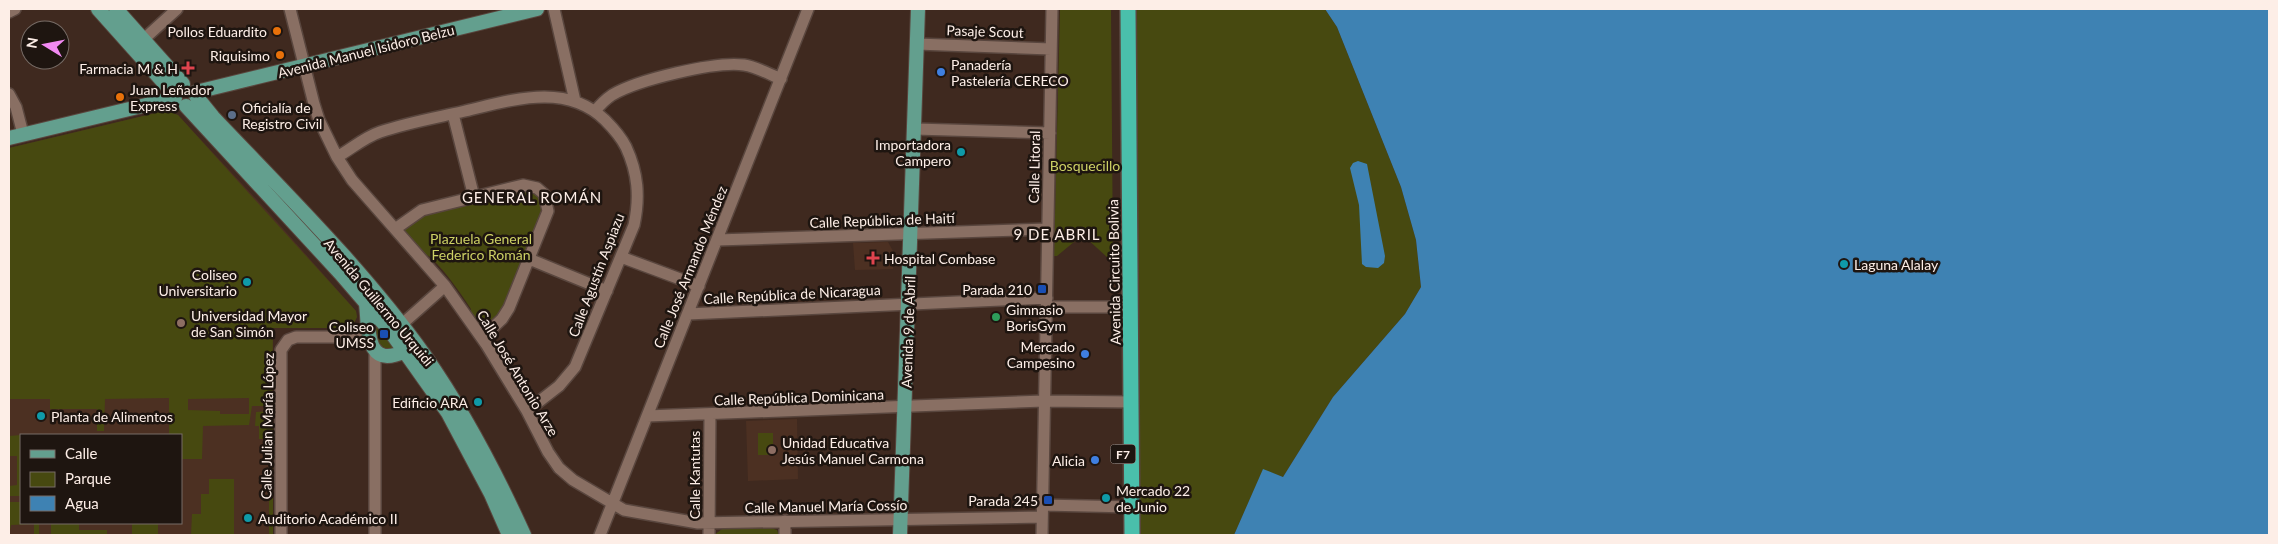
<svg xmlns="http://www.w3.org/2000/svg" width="2278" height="544" viewBox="0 0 2278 544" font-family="Lato,sans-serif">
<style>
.built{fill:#4c3022;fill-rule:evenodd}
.green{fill:#474910;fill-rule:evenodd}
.water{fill:#3e82b3}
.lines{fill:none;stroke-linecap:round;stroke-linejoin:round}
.minor-casing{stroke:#59463e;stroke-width:14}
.major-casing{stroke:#59463e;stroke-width:16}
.highway-casing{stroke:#59463e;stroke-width:18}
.minor{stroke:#896f63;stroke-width:11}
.major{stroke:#639f8e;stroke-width:14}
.highway{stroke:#4abfab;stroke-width:15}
.food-dot{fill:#e8710a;stroke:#1e1510;stroke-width:2}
.health-dot{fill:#e0444e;stroke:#1e1510;stroke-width:2}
.shop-dot{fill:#3f7fe0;stroke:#1e1510;stroke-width:2}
.service-dot{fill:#5c6f8a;stroke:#1e1510;stroke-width:2}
.culture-dot{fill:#0f9aa8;stroke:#1e1510;stroke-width:2}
.transit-dot{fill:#1a4fb4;stroke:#1e1510;stroke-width:2}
.leisure-dot{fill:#2e9e5b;stroke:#1e1510;stroke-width:2}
.education-dot{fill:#8d6e63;stroke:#1e1510;stroke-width:2}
.labels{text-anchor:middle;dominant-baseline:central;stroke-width:5;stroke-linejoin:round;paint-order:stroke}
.shield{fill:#1e1510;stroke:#baada6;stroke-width:1}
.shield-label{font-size:12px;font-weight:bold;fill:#fdeee7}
.poi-label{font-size:14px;fill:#fdeee7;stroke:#1e1510;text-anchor:end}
.street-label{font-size:14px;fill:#fdeee7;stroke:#1e1510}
.park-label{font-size:14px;fill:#cdd165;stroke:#1e1510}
.neighbourhood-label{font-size:15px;letter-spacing:1px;fill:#fdeee7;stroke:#1e1510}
</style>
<rect width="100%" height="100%" fill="#3f291f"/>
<path class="built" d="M160,112H170L178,115L270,214L356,311L357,317L353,325L344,328H273V535H9V148ZM21,435H181V523H21Z
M888,242L893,251V269L855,270L853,243Z
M797,419L798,479L748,481L746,421Z"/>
<path class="green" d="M1060,9H1111L1113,257L1108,258L1085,237H1080L1057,256H1054Z
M1134,9H1325L1337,27L1401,187L1416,240L1421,287L1405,314L1333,397L1283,477L1263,470L1234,535H1138Z
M160,112H170L178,115L356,311L357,317L353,325L344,328H273L272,406H252L249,425L203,426L202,459H181V435H169V398L105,399L104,431H97V409H50V399H9V148ZM249,398V414H220V411L188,410V399Z
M524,189L538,193L544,207C529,247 518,298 487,328H482L470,317L471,309C459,291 447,273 431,258C428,254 425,256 421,254C416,251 406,239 404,234C396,213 508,193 524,189Z
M374,322L397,350L392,352L377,347Z
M273,411V439H259V426H255L256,412Z
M758,433H773V455H758Z
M21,435V496H9V486L17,485V456H9V436Z
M269,458H273V535H269Z
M209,479H234V535H191L192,514H201V494H209Z
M9,502H21V523H39V535H34V524L11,525L9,535Z
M51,523H79V530H107V535H51Z
M132,523H158V535H132Z
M771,528L777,530L779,535H714L722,529Z"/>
<path class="water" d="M1325,9H2269V535H1234L1263,469L1283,477L1333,397L1405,314L1421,287L1416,240L1401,187L1337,27Z
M1358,161L1367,164L1385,256L1384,263L1378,268L1366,267L1362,264L1359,205L1350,168L1353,163Z"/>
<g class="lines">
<defs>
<path id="minor" d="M290,9L314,104L319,120L337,157L352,180L445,286L486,344L527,411L548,452L559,468L573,480L624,510L698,523L1042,517
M554,9L575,101
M9,12L15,9
M144,39L177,9
M917,44L1051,49
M9,94L16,107L23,134
M595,111C600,105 606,99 612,95C637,80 715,61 744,65C757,67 769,74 781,79
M453,114L474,197
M915,129L1050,133
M337,157C351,149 365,137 380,132C406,123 434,118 461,112C509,101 565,81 605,120C613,128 621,137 626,147C638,173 640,197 634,225L575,367L559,386L527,411
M395,229L422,210L523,185L537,188L544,194L548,211L509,308L502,319L482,338
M717,240L1048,229
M621,257L699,286
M529,259L607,291
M1047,307H1131
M688,314L1047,298
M401,325L445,286
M647,416L1044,401L1132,402
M1043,505L1132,507
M281,535V350L288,340L296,337H368
M375,535V349
M600,535L808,9
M709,535L710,415
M785,535V521
M1042,535L1052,9"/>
<path id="major" d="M98,9L174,94
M116,9L183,84
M196,92L537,9
M196,96L213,117C285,193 364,270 425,356C464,412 496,473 524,535
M186,106L340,273L390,331L448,413L491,494L509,535
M9,138L175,98
M366,304C369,326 364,371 405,351
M900,535L918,9"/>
<path id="highway" d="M1128,9L1132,535"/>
</defs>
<use href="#minor" class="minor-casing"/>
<use href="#major" class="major-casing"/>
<use href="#highway" class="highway-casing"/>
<use href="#minor" class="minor"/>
<use href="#major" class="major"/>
<use href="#highway" class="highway"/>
</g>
<g class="food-dot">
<circle cx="277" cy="31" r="5"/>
<circle cx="280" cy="55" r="5"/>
<circle cx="120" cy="97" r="5"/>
</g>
<g class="health-dot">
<path d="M185.5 60.5h5v5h5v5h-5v5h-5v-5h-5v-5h5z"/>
<path d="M870.5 250.5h5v5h5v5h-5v5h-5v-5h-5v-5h5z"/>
</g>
<g class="shop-dot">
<circle cx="941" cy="72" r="5"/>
<circle cx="1085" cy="354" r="5"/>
<circle cx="1095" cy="460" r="5"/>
</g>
<circle class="service-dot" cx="232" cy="115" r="5"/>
<g class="culture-dot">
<circle cx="961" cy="152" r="5"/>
<circle cx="1844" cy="264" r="5"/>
<circle cx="247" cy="282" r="5"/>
<circle cx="478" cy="402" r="5"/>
<circle cx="41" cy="416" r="5"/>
<circle cx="1106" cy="498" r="5"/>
<circle cx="248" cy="518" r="5"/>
</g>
<g class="transit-dot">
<rect x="1037" y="284" width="10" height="10" rx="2.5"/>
<rect x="379" y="329" width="10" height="10" rx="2.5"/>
<rect x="1043" y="495" width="10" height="10" rx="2.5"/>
</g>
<circle class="leisure-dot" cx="996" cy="317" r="5"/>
<g class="education-dot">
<circle cx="181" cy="323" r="5"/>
<circle cx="772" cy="450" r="5"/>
</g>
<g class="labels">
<rect class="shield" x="1110.5" y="444.5" width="25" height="19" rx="4"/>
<g class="shield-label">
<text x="1123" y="454">F7</text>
</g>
<g class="poi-label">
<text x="267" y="31">Pollos Eduardito</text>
<text x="270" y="55">Riquisimo</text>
<text x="951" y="64" text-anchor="start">Panadería<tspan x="951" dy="16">Pastelería CERECO</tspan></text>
<text x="178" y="68">Farmacia M &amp; H</text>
<text x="130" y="89" text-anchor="start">Juan Leñador<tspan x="130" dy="16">Express</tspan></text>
<text x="242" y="107" text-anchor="start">Oficialía de<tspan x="242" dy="16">Registro Civil</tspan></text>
<text x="951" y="144">Importadora<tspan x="951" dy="16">Campero</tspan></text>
<text x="884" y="258" text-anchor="start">Hospital Combase</text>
<text x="1854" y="264" text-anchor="start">Laguna Alalay</text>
<text x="237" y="274">Coliseo<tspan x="237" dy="16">Universitario</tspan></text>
<text x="1032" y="289">Parada 210</text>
<text x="1006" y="309" text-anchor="start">Gimnasio<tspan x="1006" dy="16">BorisGym</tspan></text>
<text x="191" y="315" text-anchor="start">Universidad Mayor<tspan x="191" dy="16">de San Simón</tspan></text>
<text x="374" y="326">Coliseo<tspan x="374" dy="16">UMSS</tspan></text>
<text x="1075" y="346">Mercado<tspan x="1075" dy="16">Campesino</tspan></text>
<text x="468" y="402">Edificio ARA</text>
<text x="51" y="416" text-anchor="start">Planta de Alimentos</text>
<text x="782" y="442" text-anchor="start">Unidad Educativa<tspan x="782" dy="16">Jesús Manuel Carmona</tspan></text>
<text x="1085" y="460">Alicia</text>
<text x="1116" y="490" text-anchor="start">Mercado 22<tspan x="1116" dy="16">de Junio</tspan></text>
<text x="1038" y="500">Parada 245</text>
<text x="258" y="518" text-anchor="start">Auditorio Académico II</text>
</g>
<g class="street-label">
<text transform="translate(985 31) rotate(2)">Pasaje Scout</text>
<text transform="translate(366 51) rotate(-14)">Avenida Manuel Isidoro Belzu</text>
<text transform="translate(1034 167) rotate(-89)">Calle Litoral</text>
<text transform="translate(882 220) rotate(-2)">Calle República de Haití</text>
<text transform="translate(690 267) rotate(-68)">Calle José Armando Méndez</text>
<text transform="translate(1114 272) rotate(-91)">Avenida Circuito Bolivia</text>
<text transform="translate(596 275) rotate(-69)">Calle Agustín Aspiazu</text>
<text transform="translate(792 294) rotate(-3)">Calle República de Nicaragua</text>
<text transform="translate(379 302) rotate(50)">Avenida Guillermo Urquidi</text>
<text transform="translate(908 332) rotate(-88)">Avenida 9 de Abril</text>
<text transform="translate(518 373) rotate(59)">Calle José Antonio Arze</text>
<text transform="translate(799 397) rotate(-2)">Calle República Dominicana</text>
<text transform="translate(267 426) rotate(-89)">Calle Julian María López</text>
<text transform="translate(694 475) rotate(-90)">Calle Kantutas</text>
<text transform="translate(826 506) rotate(-1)">Calle Manuel María Cossío</text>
</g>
<g class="park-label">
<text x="1085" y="165">Bosquecillo</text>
<text x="481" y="238">Plazuela General<tspan x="481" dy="16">Federico Román</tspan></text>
</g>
<g class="neighbourhood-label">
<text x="532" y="197">GENERAL ROMÁN</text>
<text x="1057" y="234">9 DE ABRIL</text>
</g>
</g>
<rect width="2278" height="544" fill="none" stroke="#fdeee7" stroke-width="20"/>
<rect x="20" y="434" width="162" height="90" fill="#1e1510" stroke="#776c66"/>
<rect x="30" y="450" width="25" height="8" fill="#639f8e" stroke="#776c66"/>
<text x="65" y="459" font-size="15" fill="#fdeee7">Calle</text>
<rect x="30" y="472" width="25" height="15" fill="#474910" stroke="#776c66"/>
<text x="65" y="484" font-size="15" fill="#fdeee7">Parque</text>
<rect x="30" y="496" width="25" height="15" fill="#3e82b3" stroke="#776c66"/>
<text x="65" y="509" font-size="15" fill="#fdeee7">Agua</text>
<g transform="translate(45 45) rotate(280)"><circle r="24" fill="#1e1510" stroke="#776c66"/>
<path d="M0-4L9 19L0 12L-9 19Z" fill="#f28af2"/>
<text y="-8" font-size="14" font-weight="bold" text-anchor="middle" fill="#fdeee7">N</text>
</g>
</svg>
